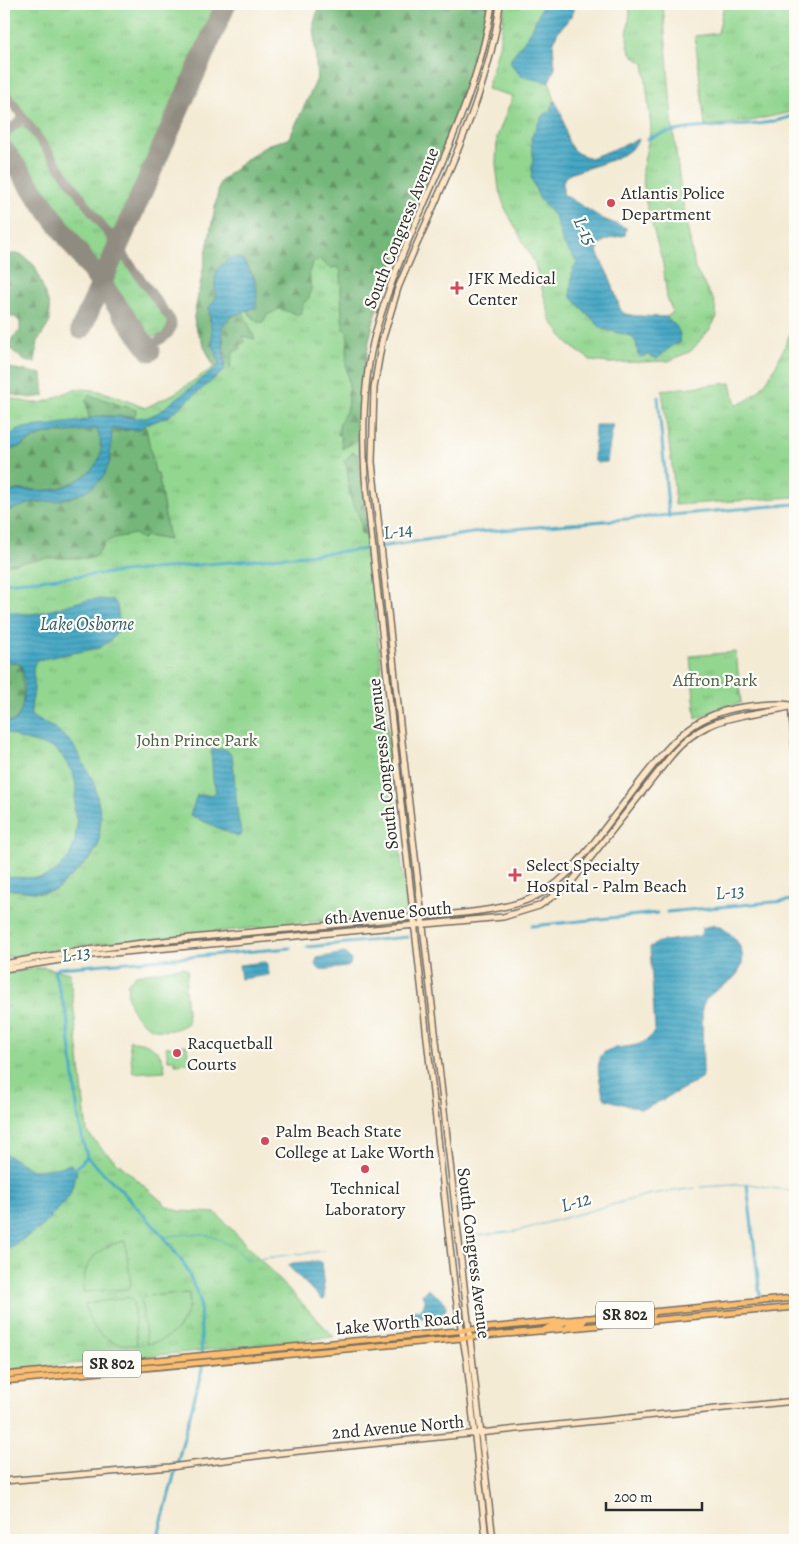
<svg xmlns="http://www.w3.org/2000/svg" width="799" height="1544" viewBox="0 0 799 1544" font-family="Alegreya,serif">
<style>
.grass{fill:url(#grass-tufts);stroke:#5e805e}
.forest{fill:url(#forest-firs);stroke:#507152}
.garden{fill:#92d690;stroke:#5e805e}
.water{fill:url(#water-rules);stroke:#386978}
.lines{fill:none;stroke-linecap:round;stroke-linejoin:round}
.stream{stroke:#45a7c5;stroke-width:1}
.canal{stroke:#45a7c5;stroke-width:3}
.taxiway{stroke:#908b80;stroke-width:9}
.runway{stroke:#908b80;stroke-width:21}
.secondary-casing{stroke:#716e66;stroke-width:8}
.primary-casing{stroke:#716e66;stroke-width:8}
.secondary{stroke:#fee5c5;stroke-width:5}
.primary{stroke:#fcbd6e;stroke-width:5}
.poi-dot{fill:#d1495b;stroke:#fdfcf7;stroke-width:2}
.labels{text-anchor:middle;dominant-baseline:central;stroke-width:4.5;stroke-linejoin:round;paint-order:stroke}
.shield{fill:#fdfcf7;stroke:#6a6a68;stroke-width:1}
.shield-label{font-size:16px;font-weight:bold;fill:#2b2b2b}
.poi-label{font-size:18px;fill:#2b2b2b;stroke:#fdfcf7;text-anchor:start}
.street-label{font-size:18px;fill:#2b2b2b;stroke:#fdfcf7}
.park-label{font-size:18px;fill:#4a5e49;stroke:#fdfcf7}
.water-label{font-size:19px;font-style:italic;fill:#355d69;stroke:#fdfcf7}
</style>
<defs>
<pattern id="grass-tufts" width="24" height="20" patternUnits="userSpaceOnUse" patternTransform="scale(1.25)"><rect width="24" height="20" fill="#92d690"/><path d="M3 7l-1-3M5 7V3M7 7l1-3M15 17l-1-3M17 17v-4M19 17l1-3" fill="none" stroke="#7eb87c"/></pattern>
<pattern id="forest-firs" width="22" height="20" patternUnits="userSpaceOnUse" patternTransform="scale(1.25)"><rect width="22" height="20" fill="#75b77a"/><path d="M5 1l3.5 6h-7zM16 11l3.5 6h-7z" fill="#609564"/></pattern>
<pattern id="water-rules" width="6" height="5" patternUnits="userSpaceOnUse" patternTransform="scale(1.25)"><rect width="6" height="5" fill="#45a7c5"/><path d="M0 2.5h6" fill="none" stroke="#3a88a0"/></pattern>
</defs>
<rect width="100%" height="100%" fill="#fdfcf7"/>
<filter id="ink" filterUnits="userSpaceOnUse"><feTurbulence type="fractalNoise" baseFrequency=".02" numOctaves="2"/><feDisplacementMap in="SourceGraphic" scale="10" xChannelSelector="R" yChannelSelector="G"/><feConvolveMatrix kernelMatrix="1 2 1 2 8 2 1 2 1" color-interpolation-filters="sRGB"/></filter>
<filter id="wash" filterUnits="userSpaceOnUse"><feTurbulence type="fractalNoise" baseFrequency=".0096" numOctaves="4" result="noise"/><feDisplacementMap in="SourceGraphic" scale="20" xChannelSelector="R" yChannelSelector="G"/><feGaussianBlur stdDeviation="1.12" result="paint"/><feColorMatrix in="noise" values="0 0 0 0 0 0 0 0 0 0 0 0 0 0 0 0 0 1.4 0 .05"/><feComposite in="paint" operator="in"/></filter>
<g filter="url(#wash)">
<rect width="100%" height="100%" fill="#f4ebd5"/>
<path class="grass" d="M4,4H219L120,228L112,231L108,229L4,85Z
M320,4L487,5C482,31 478,58 469,83C446,147 414,208 390,271C367,330 357,394 359,457L406,906L403,913L96,944L4,958V398C15,397 24,403 34,403C50,404 60,393 74,390C96,385 126,401 145,408L177,392L214,367L195,326L194,317L220,182L243,162L269,144L289,139L317,79L314,23Z
M505,4H576L572,15L557,33L553,45L555,68L549,81L569,145L574,152L591,158L639,139C627,165 568,168 564,179C562,183 563,190 563,195L603,219L626,228L625,235C614,238 601,237 597,252L611,281L620,309L625,314L635,316L667,317L673,312L667,298L663,264L646,203L642,170L651,128L644,63C617,51 631,27 630,4H663L672,121L681,192L695,269L714,301L717,317L710,329L691,351L669,361L609,363L592,361L569,345L551,321L535,264L505,208L499,190L496,164L497,137L513,96L487,89L499,46Z
M724,4H795V111L747,122L705,126L695,36L718,33Z
M21,126L28,129L109,241L110,245L102,270L8,142L12,130Z
M122,259L168,321V326L161,335L151,337L146,333L108,281L118,261Z
M795,322V497L675,505L673,474L662,390L731,383L736,405C769,396 782,350 795,322Z
M736,652L741,703L718,709L696,719L690,656Z
M43,967L70,973L87,1132L103,1150L167,1206L178,1211L216,1213L334,1337L4,1371V974Z"/>
<path class="forest" d="M320,4L487,5C482,31 478,58 469,83C442,159 401,230 377,308C365,351 360,395 359,439L342,449L341,437L338,434L340,422L347,410L349,386L346,365L348,339L347,333L343,329C341,309 341,291 341,271L337,267L331,268L320,260L313,262L309,272L311,289L309,298L303,304L300,315L279,309L267,315L263,322H257L247,311L256,306L254,276L242,259L215,281L216,298L209,314L219,366L214,367L195,326L194,317L220,182L243,162L269,144L289,139L317,79L314,23Z
M10,254H21L35,266L49,305L50,322L38,341L35,363L25,361L8,347L13,337L20,331V322L15,317H4V262Z
M243,312L255,339L243,336L245,342L240,345V349L233,352L230,367L225,364L222,327L230,317Z
M4,354L10,368L42,374L44,396L30,398L4,393Z
M89,395L136,410L135,416C120,417 104,414 89,419L86,400Z
M143,426L146,428L155,472L158,473L169,540L147,536L142,539L134,534C124,537 113,536 106,543C100,548 99,556 91,558H49L4,565V512L35,502L55,501L69,498L82,493L95,485L112,429L125,431Z
M97,429C99,436 103,444 102,452C98,473 69,487 50,490C33,492 23,486 4,494V451C21,450 33,436 50,433C66,431 81,432 97,429Z
M353,452L359,456L366,519L364,535L360,532C365,521 355,510 351,499C347,487 350,472 344,461Z
M9,662L22,665C20,677 29,712 15,720C13,722 7,721 4,722V665Z"/>
<path class="garden" d="M183,967L188,970L185,989L188,1023C158,1044 123,1018 128,983L136,975Z
M129,1041C149,1040 163,1051 165,1071L133,1073Z
M187,1045L189,1063L175,1064V1060H168L166,1047Z
M125,1241L131,1285L128,1289L83,1292C82,1264 97,1246 125,1241Z
M189,1293C190,1321 175,1339 147,1344L141,1300L144,1296Z
M129,1297L133,1301L137,1345C108,1346 90,1332 85,1304Z"/>
<path class="water" d="M543,4H576L572,15L557,33L553,45L555,68L549,81L546,82L521,76L511,64V58L530,33Z
M554,101C572,120 556,153 592,158L639,139C627,165 568,168 564,179C562,183 563,190 563,194L603,219L626,228L625,235C614,238 601,237 597,252L611,281L620,309L625,314L635,316L667,317C675,325 682,330 680,343L673,345L657,359L648,355L641,357L638,354L636,342L631,336L602,329L571,297C570,294 572,272 573,269C574,267 577,265 577,262L563,243L555,217L539,198L531,177L533,156L531,138L542,116L550,111Z
M235,257L242,259C255,278 259,283 256,307L230,317L222,327L225,370L169,416L143,426L139,430L112,429L110,461L104,476L95,485L82,493L69,498L55,501L35,502L4,512V494C22,487 31,492 49,490C68,488 99,473 101,451C102,443 99,436 97,429C81,432 66,431 50,433C33,436 21,450 4,451V437H8L18,429L30,427L82,421L97,416L146,418L159,412L219,366V359L213,346L209,308L216,298C214,277 213,266 235,257Z
M595,425H613L607,462L597,463L594,460Z
M97,599L113,600L117,605L120,628L111,640L99,648L37,660C30,669 35,676 34,687C34,697 30,706 31,716L54,728L72,743L94,782L101,816L99,844L90,859L56,890L43,893L4,889V877L41,878L56,872L69,857L75,841L77,822L74,812L76,785L73,774L63,757L54,748L18,738L4,731V722H14C26,712 27,676 20,663L9,662L4,665V611C14,612 25,615 36,613C57,611 75,600 97,599Z
M225,749L232,755L233,763L238,818L242,834L238,837L190,815L197,795H212L216,791L213,780L211,750Z
M715,925C734,931 751,954 738,973C728,987 709,989 702,1007L703,1072L701,1079L649,1107L640,1109L605,1099C601,1092 601,1084 599,1076C592,1030 639,1062 655,1030L650,947L659,942L699,936L701,935L702,928Z
M345,953L351,960L350,965L347,967L320,970L315,965L317,958Z
M264,962L268,964L269,975L241,979L239,965Z
M4,1153L32,1170L56,1168L71,1164L77,1172L69,1197L43,1226L4,1252Z
M318,1261L321,1262L325,1299L322,1300L288,1266L292,1263Z
M427,1289C438,1296 459,1308 435,1318L413,1316L409,1311C416,1310 423,1312 425,1301L422,1295Z
M699,1535L723,1538L724,1540H648Z"/>
<g class="lines">
<path class="stream" d="M701,1187L750,1184L795,1192
M164,1237C202,1231 219,1232 246,1260L324,1251
M464,1237L517,1231L651,1194L695,1188"/>
<path class="canal" d="M647,139C694,119 747,134 795,115
M658,397L669,517
M4,583L359,550L479,532L795,504
M667,912L795,900
M532,926L658,913
M307,947L407,937
M75,1169L87,1157
M747,1184L760,1295
M157,1540L202,1369L200,1300L186,1267L164,1237L120,1189L87,1157L79,1123L67,1016L54,971L59,968L290,948"/>
<path class="taxiway" d="M4,91L171,320C176,334 158,342 147,346
M4,134L24,118
M108,233L117,236L125,230"/>
<path class="runway" d="M4,150L150,351
M81,329L226,4"/>
</g>
</g>
<g filter="url(#ink)">
<g class="lines">
<defs>
<path id="secondary" d="M791,705L795,750
M4,964C131,939 262,933 391,919C431,915 499,914 534,897C559,886 575,866 592,845C608,824 624,803 640,782C672,741 695,711 751,706C764,705 777,702 790,705
M4,969L92,955L503,917L539,906L569,885L670,757C701,718 735,717 780,709C786,708 790,706 795,705
M4,1481L170,1467L280,1453L795,1401
M486,1540L467,1362L455,1292L365,478C362,429 363,378 376,331C407,219 475,120 492,4
M493,1540L402,742L372,462L374,388L382,341L398,288C435,198 488,101 500,4"/>
<path id="primary" d="M629,1323L634,1318L652,1316L655,1312
M566,1329L571,1323L583,1322L586,1318
M543,1331C551,1324 560,1327 568,1320
M4,1375L795,1298
M4,1381L795,1307"/>
</defs>
<use href="#secondary" class="secondary-casing"/>
<use href="#primary" class="primary-casing"/>
<use href="#secondary" class="secondary"/>
<use href="#primary" class="primary"/>
</g>
</g>
<g class="poi-dot">
<circle cx="611" cy="203" r="5"/>
<path d="M454.5 280.5h5v5h5v5h-5v5h-5v-5h-5v-5h5z"/>
<path d="M512.5 867.5h5v5h5v5h-5v5h-5v-5h-5v-5h5z"/>
<circle cx="177" cy="1053" r="5"/>
<circle cx="265" cy="1141" r="5"/>
<circle cx="365" cy="1169" r="5"/>
</g>
<g class="labels">
<g class="shield">
<rect x="596" y="1301.5" width="58" height="27" rx="4"/>
<rect x="83" y="1350.5" width="58" height="27" rx="4"/>
</g>
<g class="shield-label">
<text x="625" y="1315">SR 802</text>
<text x="112" y="1364">SR 802</text>
</g>
<g class="poi-label">
<text x="621" y="193">Atlantis Police<tspan x="621" dy="21">Department</tspan></text>
<text x="468" y="278">JFK Medical<tspan x="468" dy="21">Center</tspan></text>
<text x="526" y="865">Select Specialty<tspan x="526" dy="21">Hospital - Palm Beach</tspan></text>
<text x="187" y="1043">Racquetball<tspan x="187" dy="21">Courts</tspan></text>
<text x="275" y="1131">Palm Beach State<tspan x="275" dy="21">College at Lake Worth</tspan></text>
<text x="365" y="1188" text-anchor="middle">Technical<tspan x="365" dy="21">Laboratory</tspan></text>
</g>
<g class="street-label">
<text transform="translate(401 228) rotate(-68)">South Congress Avenue</text>
<text transform="translate(383 764) rotate(-96)">South Congress Avenue</text>
<text transform="translate(388 913) rotate(-5)">6th Avenue South</text>
<text transform="translate(474 1253) rotate(83)">South Congress Avenue</text>
<text transform="translate(398 1323) rotate(-5)">Lake Worth Road</text>
<text transform="translate(398 1427) rotate(-5)">2nd Avenue North</text>
</g>
<g class="park-label">
<text x="715" y="680">Affron Park</text>
<text x="197" y="740">John Prince Park</text>
</g>
<g class="water-label">
<text transform="translate(585 231) rotate(65)">L-15</text>
<text transform="translate(398 531) rotate(-9)">L-14</text>
<text x="87" y="624">Lake Osborne</text>
<text transform="translate(730 892) rotate(-6)">L-13</text>
<text transform="translate(76 954) rotate(-8)">L-13</text>
<text transform="translate(576 1202) rotate(-16)">L-12</text>
</g>
</g>
<rect width="799" height="1544" fill="none" stroke="#fdfcf7" stroke-width="20"/>
<path d="M606 1502v8h96v-8" fill="none" stroke="#2b2b2b" stroke-width="2.5"/>
<text x="614" y="1502" font-size="15" fill="#2b2b2b" stroke="#fdfcf7" stroke-width="4" paint-order="stroke">200 m</text>
</svg>
